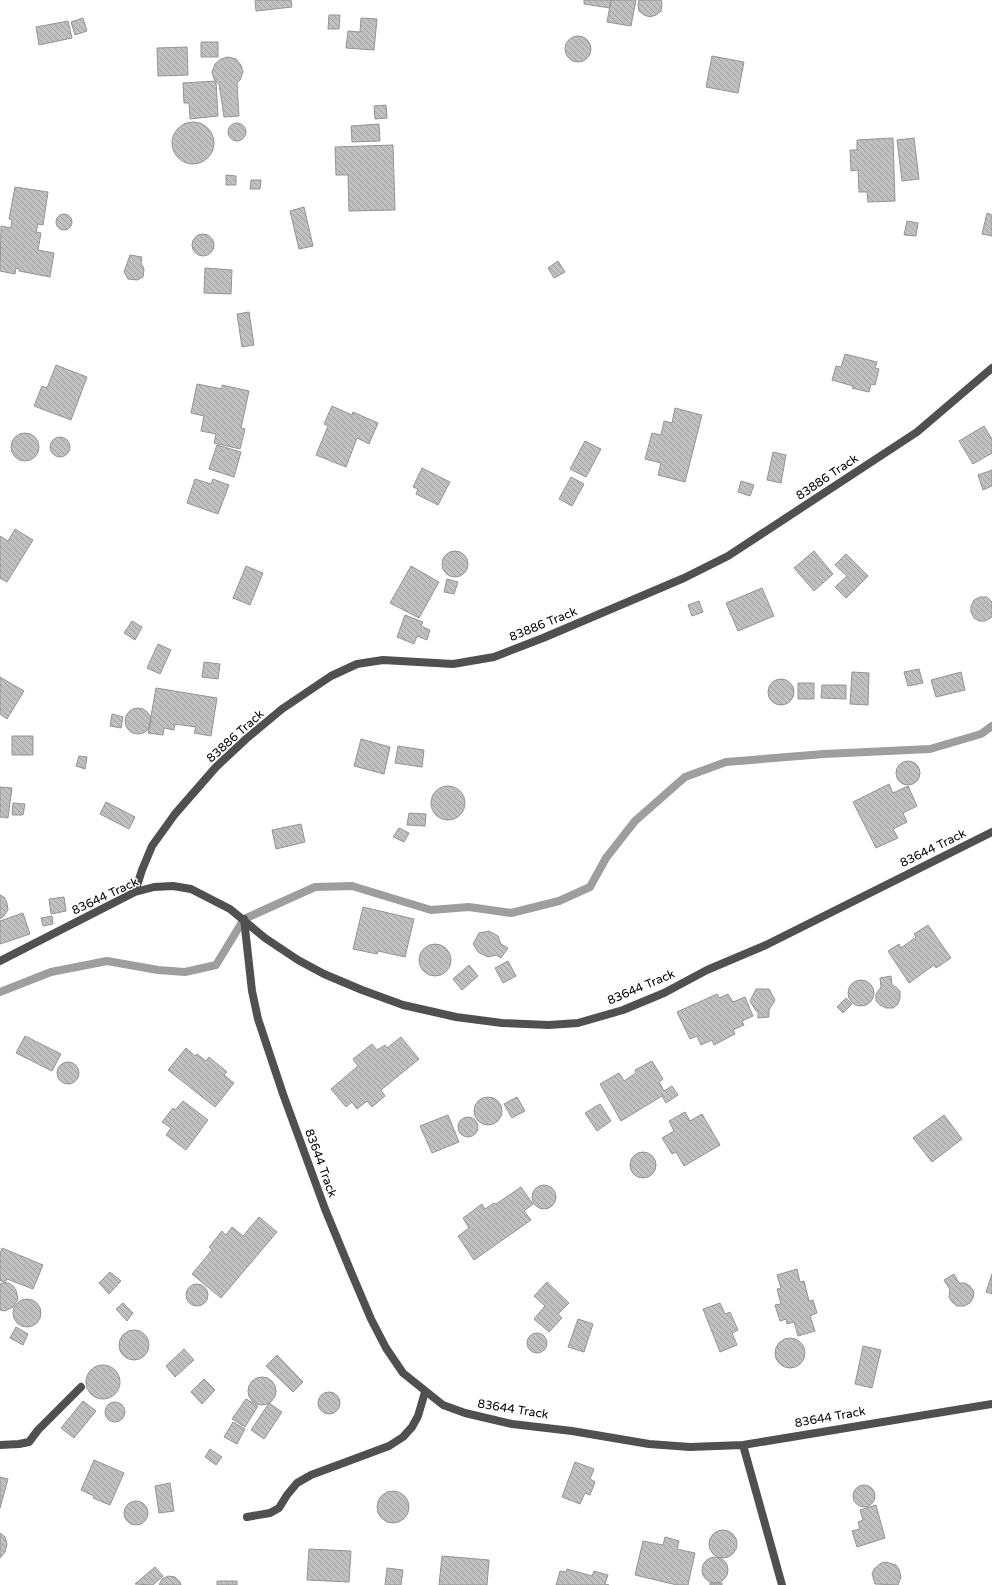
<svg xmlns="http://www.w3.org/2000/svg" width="992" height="1585" viewBox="0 0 992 1585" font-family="'Varela Round',sans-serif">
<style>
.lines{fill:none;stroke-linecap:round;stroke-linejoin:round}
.stream{stroke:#9e9e9e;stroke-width:8}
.building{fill:url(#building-back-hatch);stroke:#949494}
.minor{stroke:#505050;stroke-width:8}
.labels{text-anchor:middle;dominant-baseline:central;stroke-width:3;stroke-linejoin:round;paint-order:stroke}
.street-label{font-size:12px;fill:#000;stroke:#fff}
</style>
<defs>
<pattern id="building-back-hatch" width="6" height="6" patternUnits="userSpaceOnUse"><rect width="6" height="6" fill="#c0c0c0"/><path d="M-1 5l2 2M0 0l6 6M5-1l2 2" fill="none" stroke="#a3a3a3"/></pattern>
</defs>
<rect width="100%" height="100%" fill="#fff"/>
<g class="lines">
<path class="stream" d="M0,992L51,972L107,961L158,970L185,972L216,965L244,919L315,887L352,886L431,910L469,907L511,913L559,901L590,887L606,858L635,821L685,777L726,762L824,754L930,749L981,734L992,726"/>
</g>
<path class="building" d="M255,0H291L292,7L256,11Z
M584,0H611L610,8L584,4Z
M611,0H636L631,26L607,22Z
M639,0H661L662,4L661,11L656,15L650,17L644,15L639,11L638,5Z
M329,15H340L339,29H328Z
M83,18L87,31L75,35L71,22Z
M361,18L377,19L374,50L346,48L348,31L360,32Z
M68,21L72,38L39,45L36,27Z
M565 49a13 13 0 1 1 26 0a13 13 0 1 1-26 0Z
M201,42H218V57H201Z
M187,47L188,75L158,76L157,48Z
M712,56L744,62L738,93L706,87Z
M228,57L236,59L241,65L243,72L240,80L237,83L239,116L224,117L219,84L214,79L212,72L215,64L221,59Z
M216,81L218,116L190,119L189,103H184L183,83Z
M386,105L387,118L375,119L374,106Z
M172 143a21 21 0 1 1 42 0a21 21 0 1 1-42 0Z
M228 132a9 9 0 1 1 18 0a9 9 0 1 1-18 0Z
M379,124L380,141L352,142L351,126Z
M893,138L895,201L868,202L867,192H859L858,170L851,171L850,150H857V140Z
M914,138L919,179L902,181L897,140Z
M393,145L395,210L349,211L348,175H336L335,147Z
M226,175L236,176V185H226Z
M251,180H261L260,189H250Z
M15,187L48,192L43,225L38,224L36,232L41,233L38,250L54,253L50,277L19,271V269L16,268L15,274L0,271L1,226L11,228L12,220L9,219Z
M304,207L313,246L299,249L290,211Z
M987,213L992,215V236L982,234Z
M56 222a8 8 0 1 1 16 0a8 8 0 1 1-16 0Z
M907,221L918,223L916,236L904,235Z
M192 245a11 11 0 1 1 22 0a11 11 0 1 1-22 0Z
M130,255L142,257L141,263L144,269L143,277L137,280L128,279L124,272Z
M558,261L565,272L554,278L548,268Z
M205,268L232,270L231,294L204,293Z
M249,312L254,345L242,347L237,314Z
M845,354L877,362L875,368L879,369L875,385L871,384L869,392L852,388L853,386L832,380L836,366L841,367Z
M56,365L87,377L71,420L34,406L42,386L47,388Z
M197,384L222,389V385L249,391L241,428L245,429L240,449L214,443L216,434L201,431L204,416L191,413Z
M332,406L352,415L353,412L378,423L369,444L357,438L346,467L316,455L328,426L324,424Z
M675,408L702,415L685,482L658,475L661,463L645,459L652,433L661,435L664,421L672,423Z
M984,426L992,439V453L973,464L959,441Z
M11 447a14 14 0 1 1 28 0a14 14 0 1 1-28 0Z
M50 447a10 10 0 1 1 20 0a10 10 0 1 1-20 0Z
M585,441L601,449L586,477L570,469Z
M217,445L241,452L234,477L209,469Z
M773,452L786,455L781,483L767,480Z
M422,468L450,482L438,505L416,494L418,489L413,487Z
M992,470V486L983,490L978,475Z
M571,477L584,484L572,506L559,499Z
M195,479L211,484L213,479L229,485L218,514L187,503Z
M741,481L754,485L750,496L738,492Z
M15,529L33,540L7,582L0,578V536L8,541Z
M814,551L833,574L814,591L794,568Z
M442 564a13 13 0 1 1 26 0a13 13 0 1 1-26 0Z
M846,554L868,576L846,598L835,587L847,576L835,565Z
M246,566L263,573L250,605L233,598Z
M411,566L439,582L419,618L390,603Z
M447,579L458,582L454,594L444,592Z
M762,588L774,616L738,631L726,603Z
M980,597H987L992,602V617L985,621H979L974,618L971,612V606L974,600Z
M699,601L703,612L692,616L688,605Z
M405,615L423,622L421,626L430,630L427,640L417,636L414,644L397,637Z
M132,621L142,627L135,640L124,633Z
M158,644L171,650L160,674L147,668Z
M204,662L220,664L218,679L202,677Z
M919,669L923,683L908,686L904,672Z
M852,672L869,673L868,705L850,704Z
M961,672L965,690L936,697L931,680Z
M0,677L24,691L7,719L0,714Z
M768 692a13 13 0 1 1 26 0a13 13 0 1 1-26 0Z
M798,683H814V699H798Z
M822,685H846V699L821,698Z
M156,688L217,698L211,736L194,733L196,727L175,724L174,730L164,728L163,735L148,733Z
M125 721a13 13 0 1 1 26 0a13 13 0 1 1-26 0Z
M112,714L123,717L121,728L110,726Z
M12,736H33V755H12Z
M361,739L390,747L384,774L354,766Z
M398,746L424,750L422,767L395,763Z
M79,756L87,757L85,769L76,766Z
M896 773a12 12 0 1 1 24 0a12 12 0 1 1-24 0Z
M889,784L893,793L908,786L917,806L903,813L907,822L893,829L898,838L876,848L853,802Z
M431 803a17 17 0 1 1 34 0a17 17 0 1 1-34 0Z
M0,787L12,788L8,818L0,817Z
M106,802L135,817L129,829L100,814Z
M13,803L25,804L23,815H12Z
M409,813L426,814L425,826L407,825Z
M301,824L305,842L276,849L272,830Z
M399,828L409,833L404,842L393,837Z
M0,895L4,897L7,903L8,910L4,916L0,919Z
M64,897L66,911L51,914L49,899Z
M363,907L414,919L405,957L378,951L377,954L353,949Z
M23,913L30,934L0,944V921Z
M52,916L53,924L43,926L41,918Z
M928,925L951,958L936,968L934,965L909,983L888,951L899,944L901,948L916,937L914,934Z
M489,931L498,936L501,944L508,948L501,958L496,955L488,957L478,952L473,944L479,933Z
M419 960a16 16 0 1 1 32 0a16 16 0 1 1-32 0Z
M508,961L516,976L503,983L495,968Z
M469,965L478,976L462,990L453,979Z
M891,976L892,985L896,987L900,991V998L898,1004L893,1008H886L880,1005L876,1001V994L881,987L880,978Z
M848 993a13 13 0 1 1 26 0a13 13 0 1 1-26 0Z
M756,989H769L775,1000L769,1010V1017L758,1018V1011H756L750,1001Z
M717,994L719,998L728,994L733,1002L745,997L753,1016L742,1021L744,1025L733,1030L735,1034L714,1045L712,1040L701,1045L697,1036L690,1039L677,1012Z
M846,998L852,1004L843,1013L837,1007Z
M25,1036L61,1054L52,1071L16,1053Z
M401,1037L419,1059L381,1090L385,1096L372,1107L367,1101L357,1109L352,1102L346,1107L331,1089L358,1066L353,1059L372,1044L377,1050L385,1045L387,1048Z
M186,1048L195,1056L197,1054L206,1061L209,1057L227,1072L224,1075L234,1083L215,1107L168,1070Z
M652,1061L663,1079L659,1082L664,1091L672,1086L678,1095L666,1103L662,1096L621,1121L600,1084L619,1073L624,1081L636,1073L635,1070Z
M57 1073a11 11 0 1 1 22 0a11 11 0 1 1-22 0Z
M474 1111a14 14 0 1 1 28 0a14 14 0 1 1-28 0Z
M517,1097L525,1111L512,1118L504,1104Z
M183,1101L208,1120L186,1150L166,1135L171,1128L162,1122L173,1108L175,1110Z
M600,1104L611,1121L597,1131L585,1113Z
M685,1112L690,1121L702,1114L720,1145L684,1166L676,1152L672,1154L662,1138L674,1131L669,1121Z
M448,1115L459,1142L432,1153L420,1126Z
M944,1115L962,1139L932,1162L913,1138Z
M458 1127a10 10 0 1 1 20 0a10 10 0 1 1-20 0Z
M630 1165a13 13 0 1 1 26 0a13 13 0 1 1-26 0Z
M532 1197a12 12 0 1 1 24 0a12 12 0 1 1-24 0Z
M521,1187L533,1204L524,1211L531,1220L474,1260L458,1236L469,1228L463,1218L482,1204L485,1209L494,1203L496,1204Z
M259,1217L277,1232L221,1298L192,1274L212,1250L209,1247L222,1231L226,1235L232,1227L243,1236Z
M2,1248L43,1265L33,1289L7,1279L5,1283L0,1280V1254Z
M797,1269L800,1282L804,1281L809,1301L813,1300L817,1313L810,1316L815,1331L798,1336L794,1322L787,1324L786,1319L780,1321L775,1305L781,1304L777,1289L781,1288L777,1275Z
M110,1272L121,1281L109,1294L99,1283Z
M954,1274L959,1283H965L970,1286L974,1292L973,1298L970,1303L964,1306H957L952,1302L949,1297L950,1290L944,1280Z
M992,1274V1294L986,1292Z
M547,1282L569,1303L558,1314L562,1318L549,1332L534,1319L545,1306L534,1296Z
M4,1283H9L13,1286L16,1290L18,1299L13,1307L5,1311L0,1310V1284Z
M186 1295a11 11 0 1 1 22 0a11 11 0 1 1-22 0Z
M13 1313a14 14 0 1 1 28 0a14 14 0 1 1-28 0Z
M123,1303L133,1313L127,1321L116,1309Z
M720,1303L725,1314L730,1312L738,1330L732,1333L737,1345L720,1352L703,1309Z
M578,1319L593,1324L584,1352L568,1347Z
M16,1327L28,1334L23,1345L10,1338Z
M119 1345a15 15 0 1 1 30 0a15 15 0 1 1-30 0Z
M527 1343a10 10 0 1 1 20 0a10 10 0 1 1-20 0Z
M775 1353a15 15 0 1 1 30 0a15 15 0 1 1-30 0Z
M863,1346L881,1350L872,1388L855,1384Z
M184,1349L194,1360L175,1377L166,1366Z
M277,1355L303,1382L293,1392L266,1366Z
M86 1382a17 17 0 1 1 34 0a17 17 0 1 1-34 0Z
M248 1391a14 14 0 1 1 28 0a14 14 0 1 1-28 0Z
M204,1379L215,1390L202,1404L191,1392Z
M318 1403a11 11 0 1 1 22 0a11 11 0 1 1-22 0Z
M246,1399L258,1406L245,1427L232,1419Z
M83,1401L96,1411L74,1438L61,1428Z
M105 1412a10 10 0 1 1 20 0a10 10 0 1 1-20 0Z
M269,1403L282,1412L264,1439L251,1430Z
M233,1422L245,1429L237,1444L224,1437Z
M210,1449L222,1457L216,1465L205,1457Z
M94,1460L124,1473L110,1505L93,1498L94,1496L81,1490Z
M575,1462L594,1469L590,1479L595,1482L590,1495L585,1493L580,1504L562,1497Z
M0,1477L8,1479L0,1508Z
M170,1483L174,1511L159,1513L155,1486Z
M853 1496a11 11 0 1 1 22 0a11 11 0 1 1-22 0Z
M377 1507a16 16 0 1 1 32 0a16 16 0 1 1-32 0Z
M124 1513a12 12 0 1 1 24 0a12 12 0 1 1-24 0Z
M876,1505L885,1538L857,1547L852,1531L860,1529L858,1522L863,1520L860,1510Z
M709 1544a14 14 0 1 1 28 0a14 14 0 1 1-28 0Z
M0,1533L5,1537L7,1544L5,1552L0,1558Z
M665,1537L679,1541L677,1549L695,1553L688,1585H677L635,1575L643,1541L663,1545Z
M309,1549L351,1551L349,1582L307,1580Z
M442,1556L489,1560L487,1585H439Z
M702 1570a13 13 0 1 1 26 0a13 13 0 1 1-26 0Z
M886,1562L896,1565L899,1569L901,1577L898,1585L875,1584L872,1574L874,1569L881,1563Z
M155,1567L163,1576L153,1585L135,1584Z
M387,1568L403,1570L401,1585H385Z
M567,1569L592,1576L594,1571L608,1575L605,1584L609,1585H556L560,1571L566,1572Z
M168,1576L175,1577L180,1582L181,1585H159L162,1579Z
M217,1581H237V1585H217Z
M710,1583H722V1585H710Z"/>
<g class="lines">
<path class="minor" d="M135,892L142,870L152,846L175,814L216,767L246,739L282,709L331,676L357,664L383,660L453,664L494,657L543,638L684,578L728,556L917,432L992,368
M244,919L252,991L258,1019L283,1094L325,1209L351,1272L371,1319L386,1348L403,1373L443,1405L465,1413L512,1424L572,1431L649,1444L690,1447L743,1445L992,1404
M0,961L135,892L154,887L173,886L191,889L230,909L265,938L298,960L324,974L362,990L403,1005L456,1017L502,1023L549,1025L578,1023L623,1010L664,993L707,970L766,945L992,832
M0,1445L19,1444L29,1442L38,1430L81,1387
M743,1445L782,1585
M247,1517L270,1513L279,1508L287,1495L297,1483L311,1475L389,1446L403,1437L412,1427L418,1416L425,1392"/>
</g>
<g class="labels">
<g class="street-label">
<text transform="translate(827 477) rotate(-34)">83886 Track</text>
<text transform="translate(543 624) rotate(-22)">83886 Track</text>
<text transform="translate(235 736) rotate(-42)">83886 Track</text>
<text transform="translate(933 848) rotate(-26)">83644 Track</text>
<text transform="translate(105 896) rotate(-25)">83644 Track</text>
<text transform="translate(641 987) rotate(-23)">83644 Track</text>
<text transform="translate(321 1163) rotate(70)">83644 Track</text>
<text transform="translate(513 1409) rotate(9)">83644 Track</text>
<text transform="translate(830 1417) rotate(-10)">83644 Track</text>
</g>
</g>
</svg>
